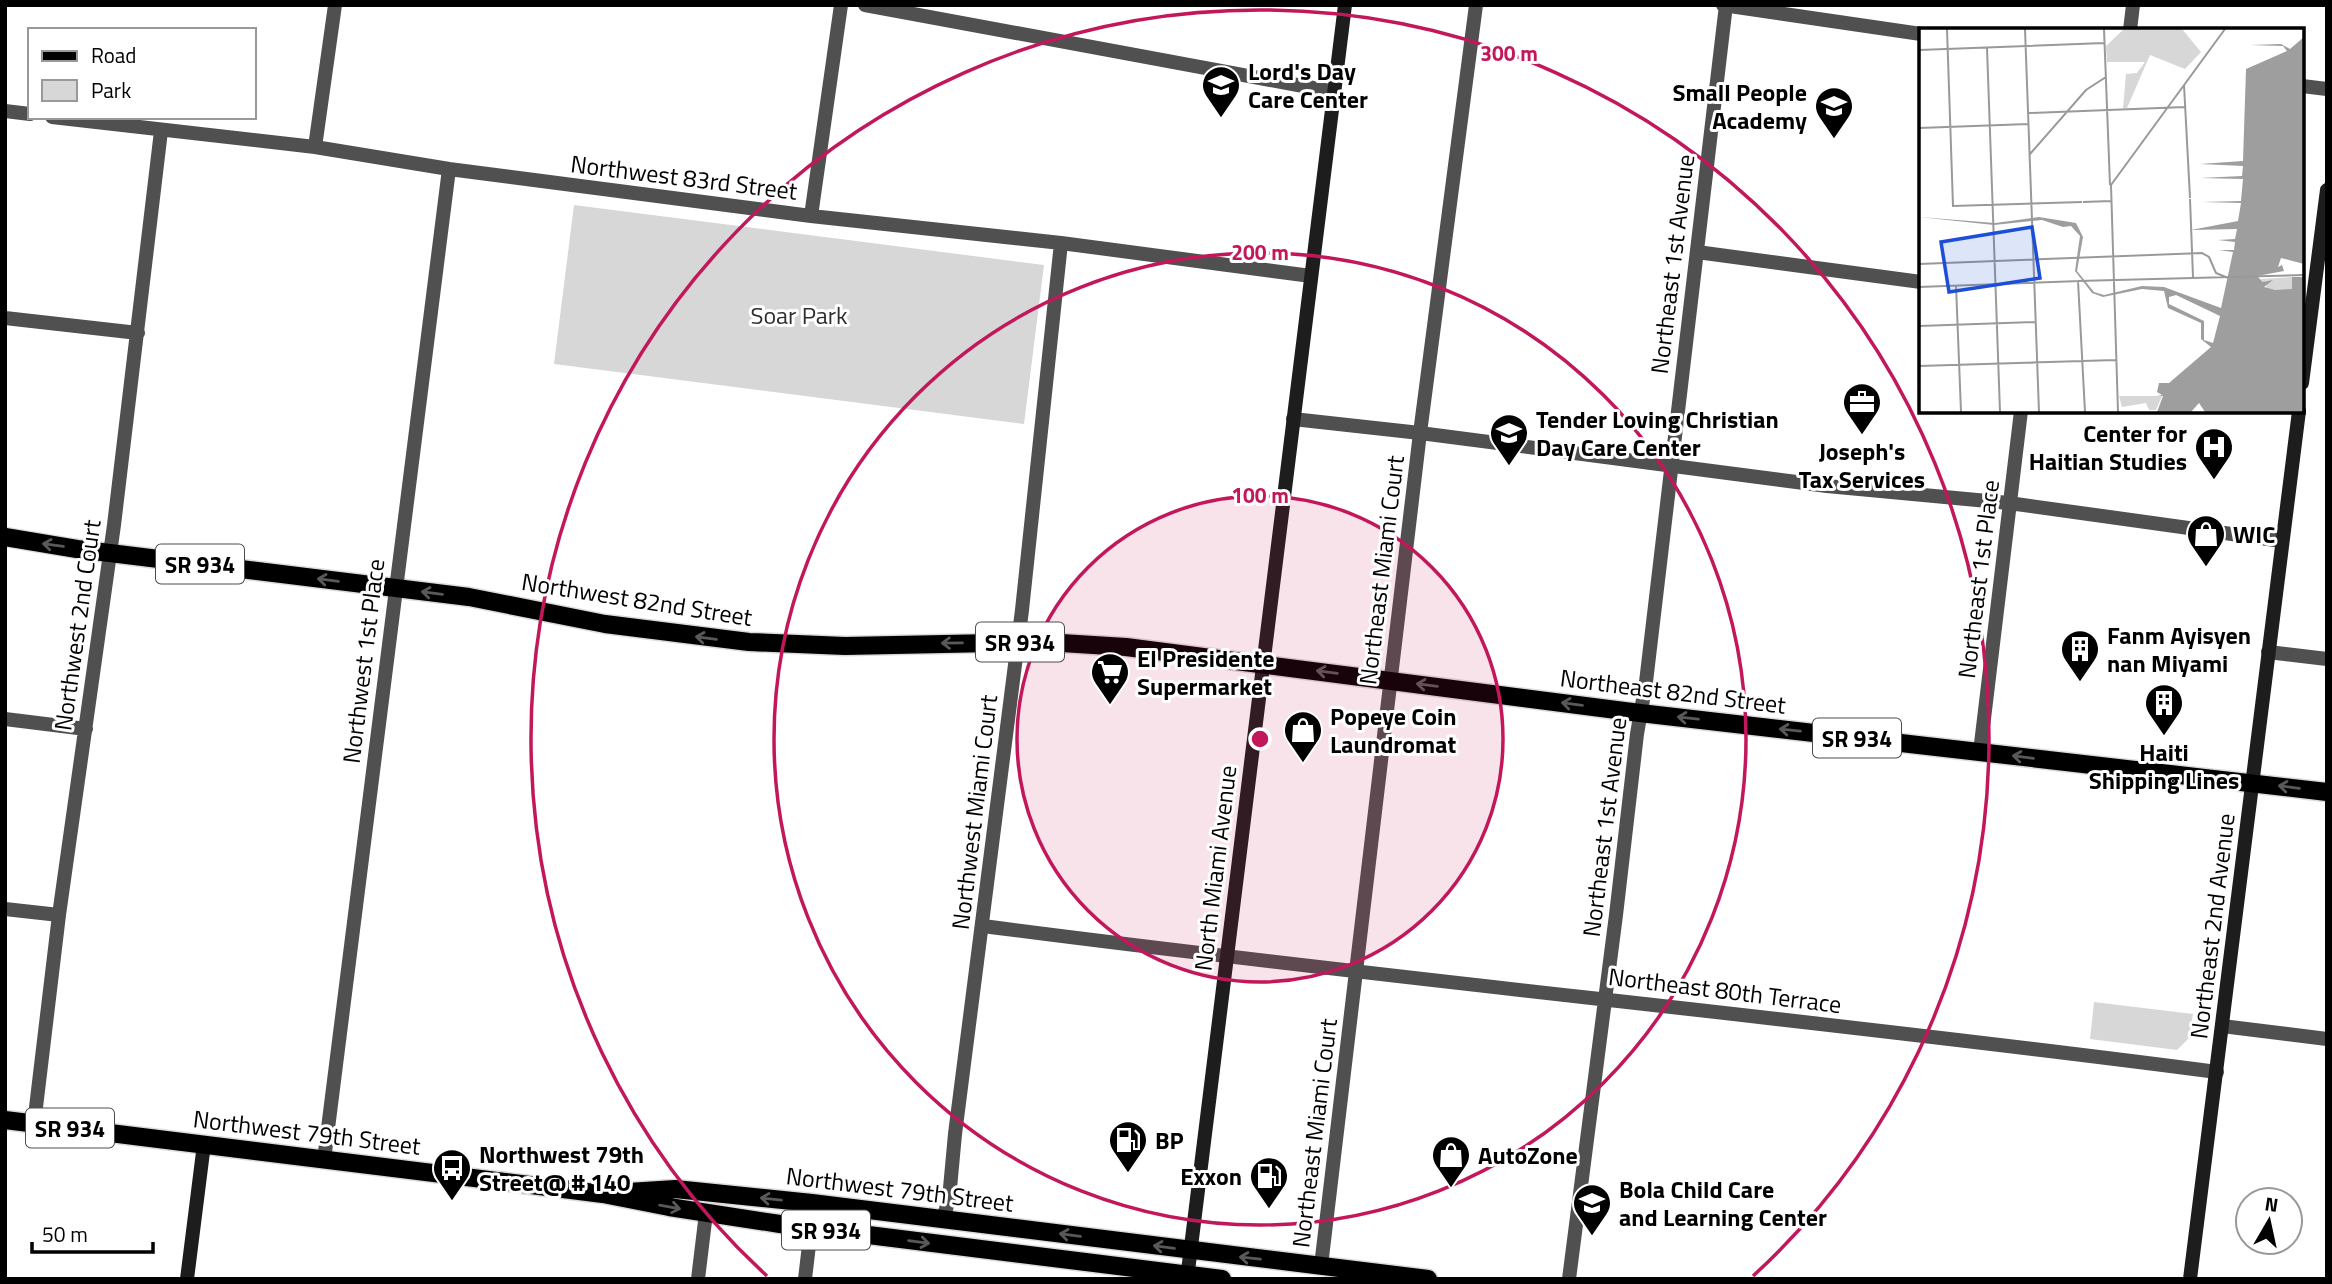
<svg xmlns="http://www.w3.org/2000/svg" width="2332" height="1284" viewBox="0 0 2332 1284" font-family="'Titillium Web',sans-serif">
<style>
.green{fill:#d7d7d7}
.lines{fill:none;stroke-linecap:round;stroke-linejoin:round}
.primary-casing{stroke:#dbdbdb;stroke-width:21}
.street{stroke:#505050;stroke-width:14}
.secondary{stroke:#1d1d1d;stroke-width:14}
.primary{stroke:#000;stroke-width:18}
.oneway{stroke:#595959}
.ring{fill:none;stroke:#c2185b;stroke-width:3.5}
.labels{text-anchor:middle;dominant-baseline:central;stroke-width:6;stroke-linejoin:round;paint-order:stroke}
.shield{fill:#fff;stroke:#4c4c4c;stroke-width:2}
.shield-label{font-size:23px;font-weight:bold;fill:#000}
.poi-label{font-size:24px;font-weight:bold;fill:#000;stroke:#fff;text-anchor:start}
.street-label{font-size:24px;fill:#000;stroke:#fff}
.park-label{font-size:24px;fill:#2e2e2e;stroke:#fff}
.inset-road{fill:none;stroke:#999;stroke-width:2}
.view{fill:#1d4ed8;fill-opacity:0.15;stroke:#1d4ed8;stroke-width:3.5}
.inset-edge{fill:none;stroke:#000;stroke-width:3.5}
.centre{fill:#c2185b;stroke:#fff;stroke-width:3.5}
.ring-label{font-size:21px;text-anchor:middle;font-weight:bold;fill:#c2185b;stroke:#fff;stroke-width:6;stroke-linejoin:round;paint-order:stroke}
</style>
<rect width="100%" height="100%" fill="#fff"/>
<path class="green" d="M574,205L1044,265L1024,424L554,364Z
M2094,1002L2193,1014L2189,1038L2177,1050L2090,1039Z"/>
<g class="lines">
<defs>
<path id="primary" d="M5,537L77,549L469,597L605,624L749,642L845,646L1045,642L1126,647L1640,713L2327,792
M5,1120L603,1194L669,1207L780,1224L1222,1279
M628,1192L675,1189L812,1203L1428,1279"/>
</defs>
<use href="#primary" class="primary-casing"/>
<path class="street" d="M865,5L1335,92
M1723,5L1921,34
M2130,30L2133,5
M2302,86L2327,89
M5,111L30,114
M52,117L315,147L449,169L811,216L1061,243L1311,276
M315,147L335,5
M811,216L841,5
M1697,252L1921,282
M5,318L138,333
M1293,419L1420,433L1827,486L2009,503L2282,541
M2268,652L2327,659
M5,719L86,729
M1980,752L2021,411
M5,909L59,915
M983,926C1394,980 1806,1018 2217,1072
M2222,1026L2327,1039
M34,1124L59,915L114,525L161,131
M324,1160L449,169
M943,1219L949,1199L955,1134L1022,610L1061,243
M1321,1266L1420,433L1476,5
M698,1279L706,1213
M805,1279L811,1228
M1569,1279L1616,915L1637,734L1646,682L1726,5"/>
<path class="secondary" d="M2302,383L2327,190
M187,1279L204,1144
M1187,1279L1345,5
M2190,1279L2299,411"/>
<use href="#primary" class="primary"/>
</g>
<defs><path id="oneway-shaft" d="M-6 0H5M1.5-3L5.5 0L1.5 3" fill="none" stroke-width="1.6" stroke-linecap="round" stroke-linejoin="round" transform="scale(1.75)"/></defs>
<g class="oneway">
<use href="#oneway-shaft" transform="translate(53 545) rotate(-172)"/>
<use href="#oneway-shaft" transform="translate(328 580) rotate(-173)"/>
<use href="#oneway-shaft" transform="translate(432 593) rotate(-173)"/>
<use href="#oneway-shaft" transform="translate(706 638) rotate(-173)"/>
<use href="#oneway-shaft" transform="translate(952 643) rotate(179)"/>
<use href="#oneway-shaft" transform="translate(1327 672) rotate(-173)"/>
<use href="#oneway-shaft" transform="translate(1427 685) rotate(-173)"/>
<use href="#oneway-shaft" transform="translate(1572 704) rotate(-173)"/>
<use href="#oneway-shaft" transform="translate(1688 718) rotate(-174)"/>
<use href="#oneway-shaft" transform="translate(1790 730) rotate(-174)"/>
<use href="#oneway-shaft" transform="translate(2023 757) rotate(-173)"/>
<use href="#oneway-shaft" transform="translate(2289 787) rotate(-173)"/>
<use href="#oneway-shaft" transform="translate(771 1199) rotate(-174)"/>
<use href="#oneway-shaft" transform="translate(670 1207) rotate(10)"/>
<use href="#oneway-shaft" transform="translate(1070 1235) rotate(-173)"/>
<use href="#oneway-shaft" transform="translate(919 1242) rotate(7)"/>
<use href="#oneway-shaft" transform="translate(1164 1247) rotate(-173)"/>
<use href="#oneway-shaft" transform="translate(1250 1258) rotate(-174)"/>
</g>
<circle cx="1260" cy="739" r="243" fill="#c2185b" fill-opacity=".12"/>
<g class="ring">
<circle cx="1260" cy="739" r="243"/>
<circle cx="1260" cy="739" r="486"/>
<path d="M767 1276A729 729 0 1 1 1753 1276"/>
</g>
<defs>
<symbol id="school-pin" viewBox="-11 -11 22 30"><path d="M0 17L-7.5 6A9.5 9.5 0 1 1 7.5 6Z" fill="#000" stroke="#fff"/><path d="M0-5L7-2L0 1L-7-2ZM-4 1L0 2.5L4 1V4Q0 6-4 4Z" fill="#fff"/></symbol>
<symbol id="office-pin" viewBox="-11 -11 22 30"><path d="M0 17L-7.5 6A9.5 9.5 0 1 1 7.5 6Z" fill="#000" stroke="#fff"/><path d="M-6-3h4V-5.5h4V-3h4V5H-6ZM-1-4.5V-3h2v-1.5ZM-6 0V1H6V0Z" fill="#fff"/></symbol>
<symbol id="hospital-pin" viewBox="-11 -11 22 30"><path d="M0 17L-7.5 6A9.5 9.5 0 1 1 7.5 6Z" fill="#000" stroke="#fff"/><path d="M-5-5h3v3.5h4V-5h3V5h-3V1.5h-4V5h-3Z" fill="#fff"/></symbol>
<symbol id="shop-pin" viewBox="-11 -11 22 30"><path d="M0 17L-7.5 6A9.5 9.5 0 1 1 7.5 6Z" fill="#000" stroke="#fff"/><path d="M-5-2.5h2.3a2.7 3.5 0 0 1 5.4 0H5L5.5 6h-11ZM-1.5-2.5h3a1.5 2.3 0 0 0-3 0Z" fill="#fff"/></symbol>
<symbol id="building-pin" viewBox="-11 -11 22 30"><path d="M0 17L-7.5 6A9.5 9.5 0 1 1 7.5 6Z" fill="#000" stroke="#fff"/><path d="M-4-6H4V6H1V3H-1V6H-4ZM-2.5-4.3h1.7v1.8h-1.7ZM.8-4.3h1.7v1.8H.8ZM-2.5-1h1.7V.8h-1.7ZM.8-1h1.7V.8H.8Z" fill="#fff"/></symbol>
<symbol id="supermarket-pin" viewBox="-11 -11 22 30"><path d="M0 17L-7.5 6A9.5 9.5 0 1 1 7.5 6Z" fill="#000" stroke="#fff"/><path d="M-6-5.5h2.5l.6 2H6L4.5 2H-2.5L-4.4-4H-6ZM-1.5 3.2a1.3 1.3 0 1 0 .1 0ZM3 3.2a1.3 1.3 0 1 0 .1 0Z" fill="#fff"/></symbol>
<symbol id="fuel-pin" viewBox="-11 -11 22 30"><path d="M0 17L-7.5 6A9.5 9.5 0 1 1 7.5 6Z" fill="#000" stroke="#fff"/><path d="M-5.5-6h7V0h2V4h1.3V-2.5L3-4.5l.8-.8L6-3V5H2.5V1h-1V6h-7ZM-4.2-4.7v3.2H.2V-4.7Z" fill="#fff"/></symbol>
<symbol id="bus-pin" viewBox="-11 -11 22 30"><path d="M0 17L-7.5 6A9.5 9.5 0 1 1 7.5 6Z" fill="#000" stroke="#fff"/><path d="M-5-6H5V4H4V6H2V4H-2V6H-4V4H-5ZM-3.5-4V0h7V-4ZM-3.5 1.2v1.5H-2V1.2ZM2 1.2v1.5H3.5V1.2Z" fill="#fff"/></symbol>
</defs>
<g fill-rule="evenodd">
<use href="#school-pin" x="1199" y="63" width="44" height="60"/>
<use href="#school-pin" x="1812" y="84" width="44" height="60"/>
<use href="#office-pin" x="1840" y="380" width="44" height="60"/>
<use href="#school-pin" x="1487" y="411" width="44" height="60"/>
<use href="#hospital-pin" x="2192" y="425" width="44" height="60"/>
<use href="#shop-pin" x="2184" y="512" width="44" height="60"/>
<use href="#building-pin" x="2058" y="627" width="44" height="60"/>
<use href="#supermarket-pin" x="1088" y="650" width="44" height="60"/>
<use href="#building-pin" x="2142" y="681" width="44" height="60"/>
<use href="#shop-pin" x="1281" y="708" width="44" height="60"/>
<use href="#fuel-pin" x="1106" y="1118" width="44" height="60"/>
<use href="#shop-pin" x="1429" y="1133" width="44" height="60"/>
<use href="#bus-pin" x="430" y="1146" width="44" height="60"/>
<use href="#fuel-pin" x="1247" y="1154" width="44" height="60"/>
<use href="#school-pin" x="1570" y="1181" width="44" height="60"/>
</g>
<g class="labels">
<g class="shield">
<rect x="156" y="544.5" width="88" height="39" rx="5"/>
<rect x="976" y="622.5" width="88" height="39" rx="5"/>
<rect x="1813" y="718.5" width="88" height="39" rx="5"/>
<rect x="26" y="1108.5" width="88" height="39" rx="5"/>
<rect x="782" y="1210.5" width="88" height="39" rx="5"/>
</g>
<g class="shield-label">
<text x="200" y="564">SR 934</text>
<text x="1020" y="642">SR 934</text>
<text x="1857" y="738">SR 934</text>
<text x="70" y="1128">SR 934</text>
<text x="826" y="1230">SR 934</text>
</g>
<g class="poi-label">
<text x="1248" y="71">Lord's Day<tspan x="1248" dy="28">Care Center</tspan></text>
<text x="1807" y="92" text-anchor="end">Small People<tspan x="1807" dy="28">Academy</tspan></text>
<text x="1536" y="419">Tender Loving Christian<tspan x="1536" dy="28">Day Care Center</tspan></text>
<text x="2187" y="433" text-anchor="end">Center for<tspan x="2187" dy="28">Haitian Studies</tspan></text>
<text x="1862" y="451" text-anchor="middle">Joseph's<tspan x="1862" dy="28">Tax Services</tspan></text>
<text x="2233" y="534">WIC</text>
<text x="2107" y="635">Fanm Ayisyen<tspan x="2107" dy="28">nan Miyami</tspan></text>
<text x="1137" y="658">El Presidente<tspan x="1137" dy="28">Supermarket</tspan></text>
<text x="1330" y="716">Popeye Coin<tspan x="1330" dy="28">Laundromat</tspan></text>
<text x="2164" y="752" text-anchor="middle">Haiti<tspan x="2164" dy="28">Shipping Lines</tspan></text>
<text x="1155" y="1140">BP</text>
<text x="479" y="1154">Northwest 79th<tspan x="479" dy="28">Street@ # 140</tspan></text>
<text x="1478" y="1155">AutoZone</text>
<text x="1242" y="1176" text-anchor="end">Exxon</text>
<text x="1619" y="1189">Bola Child Care<tspan x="1619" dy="28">and Learning Center</tspan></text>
</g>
<g class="street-label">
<text transform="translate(684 177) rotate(7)">Northwest 83rd Street</text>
<text transform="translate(1672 264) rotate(-83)">Northeast 1st Avenue</text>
<text transform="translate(1381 570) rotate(-83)">Northeast Miami Court</text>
<text transform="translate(1978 579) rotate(-83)">Northeast 1st Place</text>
<text transform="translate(637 599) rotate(9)">Northwest 82nd Street</text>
<text transform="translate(77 625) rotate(-82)">Northwest 2nd Court</text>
<text transform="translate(363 661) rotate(-83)">Northwest 1st Place</text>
<text transform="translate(1673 691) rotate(7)">Northeast 82nd Street</text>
<text transform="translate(974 812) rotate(-83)">Northwest Miami Court</text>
<text transform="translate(1604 827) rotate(-83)">Northeast 1st Avenue</text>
<text transform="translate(1215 868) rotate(-83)">North Miami Avenue</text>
<text transform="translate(2212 926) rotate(-83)">Northeast 2nd Avenue</text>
<text transform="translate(1725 990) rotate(7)">Northeast 80th Terrace</text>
<text transform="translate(307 1132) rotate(7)">Northwest 79th Street</text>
<text transform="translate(1314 1133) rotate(-83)">Northeast Miami Court</text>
<text transform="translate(900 1189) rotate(7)">Northwest 79th Street</text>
</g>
<g class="park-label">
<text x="799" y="315">Soar Park</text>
</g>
</g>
<g transform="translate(1919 28)">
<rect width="385" height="385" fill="#fff"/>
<path d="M205,1H263L282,24L266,41L231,27L208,80H204L207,46L218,45L226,34H188L187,18ZM373,249V261L367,262H347L348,251L347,254H344L342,251ZM200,368H243L237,382H230L227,375L203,379Z" fill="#d7d7d7"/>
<path d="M385,9V236L362,230L359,239L363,237L365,243L338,248L344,254L354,252L345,259L356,262L373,261V249H385V384H286L280,375L272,384H238L244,368L238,367H243L238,364L240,355H250L292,319L282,311V295L249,280L245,263L223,261L184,269L173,265L156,243L161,208L152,198L144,199L123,192L75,197L0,189L76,195L120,189L157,195L164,209L158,243L175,264L185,267L223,258L245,259L302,280L314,224L300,222H315L316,214L299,212L316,211L318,201L272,202L319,193L322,175L283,174L322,173L324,151L281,150L323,148L324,138L281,136L324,133L327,41L368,23L364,18L331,17L362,16L371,21ZM257,267L301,288L294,315L285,312V293L250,276V269Z" fill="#9e9e9e" fill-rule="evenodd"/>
<path class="inset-road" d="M28,1L34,178L163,174M106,1L120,384M185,1L191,157M68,20L81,384M0,22L185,15M265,57L271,170M110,85L266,79M0,100L110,96M111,126L167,62L187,49M271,171L274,249M164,174L192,173M0,236L283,225L290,229L297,245L309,250M159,253L166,384M159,253L385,247M37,257L42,384M0,259L161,253M0,298L117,294M0,338L197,332M199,384L192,157L306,1"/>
<path class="view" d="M113,199L121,250L30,264L22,214Z"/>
<rect width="385" height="385" class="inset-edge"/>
</g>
<circle cx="1260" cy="739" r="10" class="centre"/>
<g class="ring-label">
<text x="1509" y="61">300 m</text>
<text x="1260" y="260">200 m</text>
<text x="1260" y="503">100 m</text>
</g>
<rect width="2332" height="1284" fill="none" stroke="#000000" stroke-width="14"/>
<rect x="28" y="28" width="228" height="91" fill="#ffffff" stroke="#999999" stroke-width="2"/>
<rect x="42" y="51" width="35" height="10" fill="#000000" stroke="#999999" stroke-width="2"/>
<text x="91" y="63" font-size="21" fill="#000000">Road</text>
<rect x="42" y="80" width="35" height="21" fill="#d7d7d7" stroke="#999999" stroke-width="2"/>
<text x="91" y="98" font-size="21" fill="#000000">Park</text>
<g transform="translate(2269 1221) rotate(9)"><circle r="33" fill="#ffffff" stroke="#999999" stroke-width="2"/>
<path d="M0-5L12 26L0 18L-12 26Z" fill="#000000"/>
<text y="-10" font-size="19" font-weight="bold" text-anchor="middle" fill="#000000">N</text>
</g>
<path d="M32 1242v10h121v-10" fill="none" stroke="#000000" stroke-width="3.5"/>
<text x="42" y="1242" font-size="21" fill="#000000" stroke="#ffffff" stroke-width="5" paint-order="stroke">50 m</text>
</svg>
